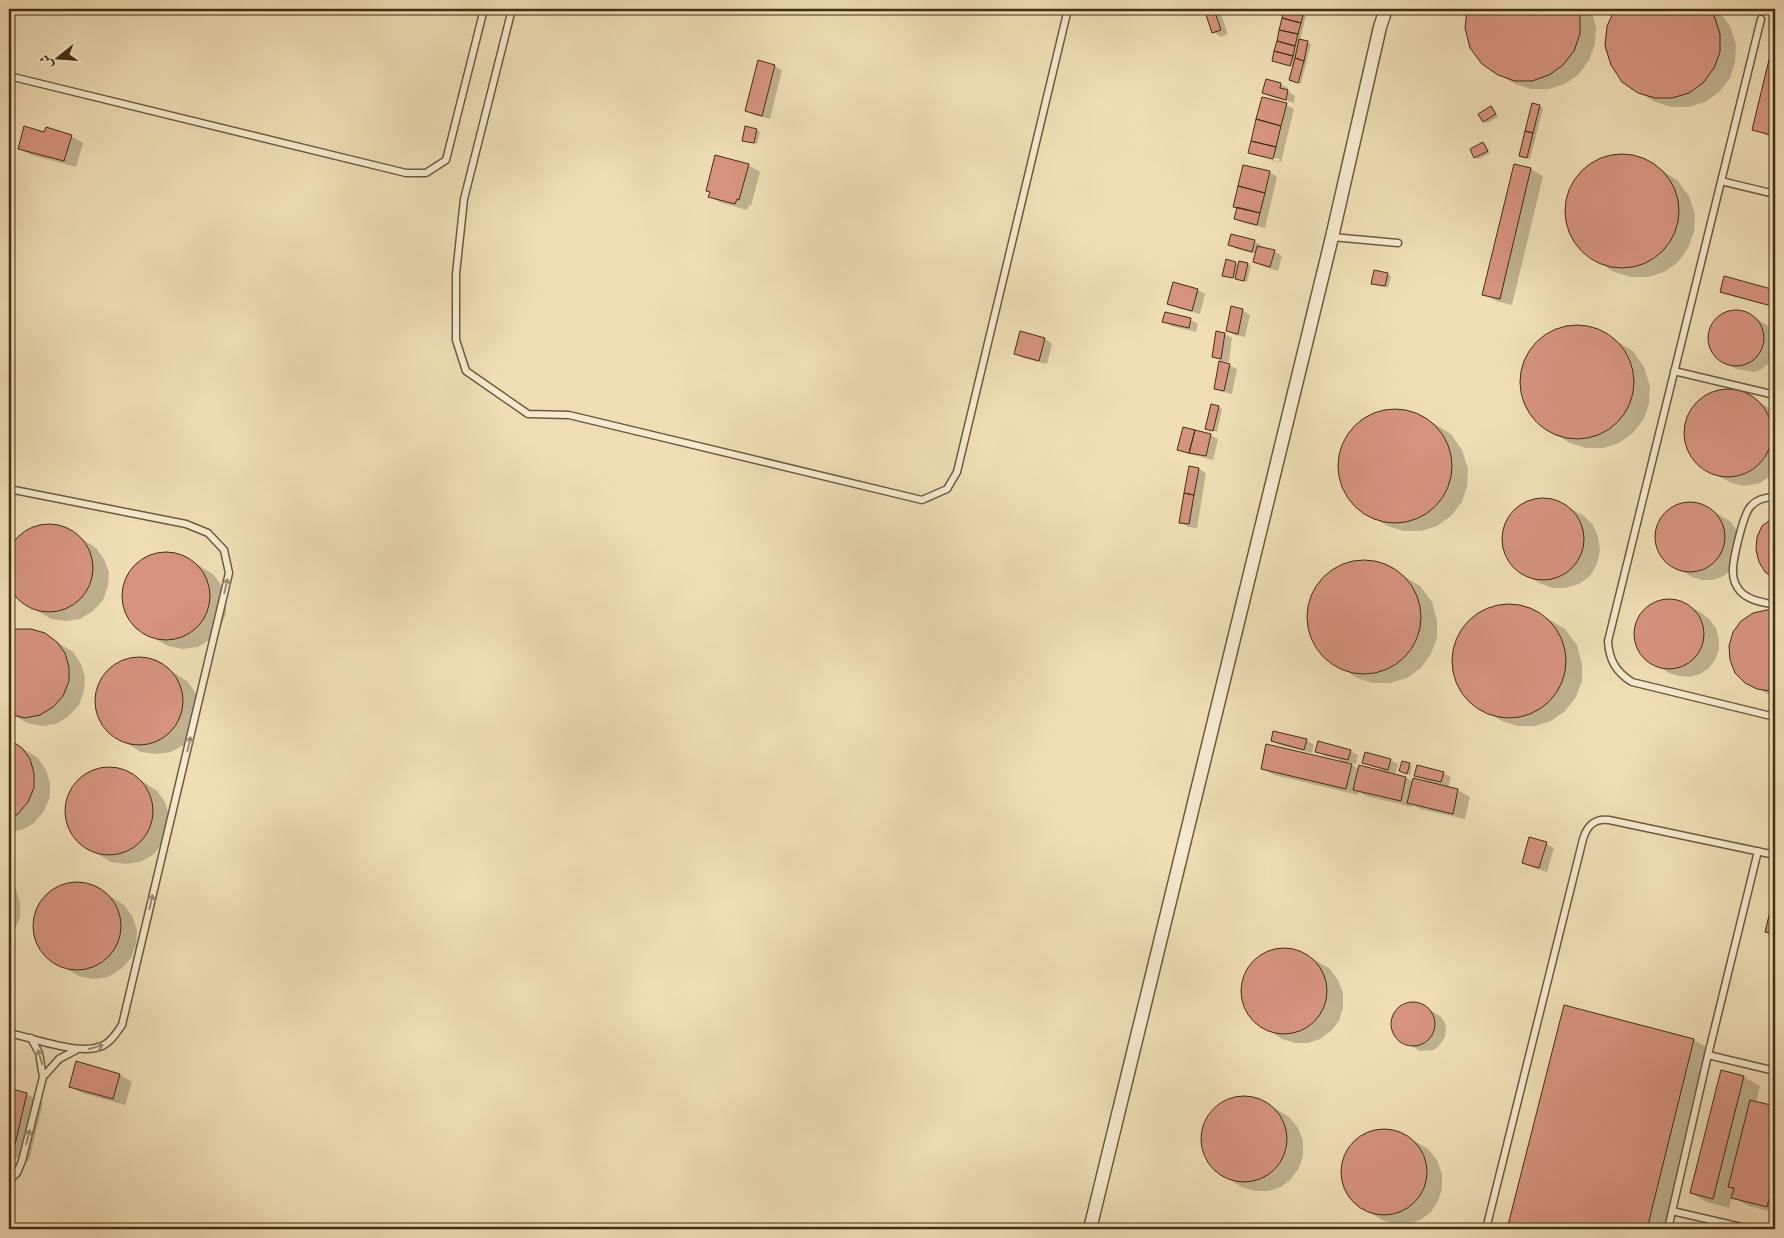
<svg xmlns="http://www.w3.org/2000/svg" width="1784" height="1238" viewBox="0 0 1784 1238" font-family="'IM FELL French Canon',Amiri,serif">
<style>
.shadow{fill:#0003}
.building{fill:#d6937f;stroke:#402e16}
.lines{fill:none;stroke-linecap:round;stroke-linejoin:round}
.service-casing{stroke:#6c5a3e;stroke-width:9}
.minor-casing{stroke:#6c5a3e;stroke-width:15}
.service{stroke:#f5eace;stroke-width:6}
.minor{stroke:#f5eace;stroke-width:12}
.oneway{stroke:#9a8c72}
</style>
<rect width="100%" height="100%" fill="#efdeb4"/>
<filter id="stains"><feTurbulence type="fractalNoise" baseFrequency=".004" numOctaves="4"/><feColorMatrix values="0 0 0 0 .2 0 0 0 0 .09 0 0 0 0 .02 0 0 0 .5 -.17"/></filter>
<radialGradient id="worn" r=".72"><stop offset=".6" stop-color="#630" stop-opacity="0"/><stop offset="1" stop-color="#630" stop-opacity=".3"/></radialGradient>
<path class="shadow" d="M1205,9H1219L1228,34L1221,37L1213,32Z
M1231,9H1257L1255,15Z
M1286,9L1306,15L1300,40L1311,44L1301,84L1294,82V67L1273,61Z
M1468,9H1591L1596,27L1595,44L1589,60L1579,74L1565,84L1549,89H1532L1515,84L1499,74L1467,28Z
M1616,9H1717L1730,26L1736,44L1735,62L1730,78L1719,92L1705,102L1689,107H1672L1655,102L1639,92L1608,26Z
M1775,41V140L1754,129Z
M774,66L782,70L770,119L754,115L747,111Z
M1281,84L1288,88V91L1295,96L1294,103L1271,97L1263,93Z
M1286,105L1294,109L1281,162L1256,156L1279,162L1280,159L1256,153V156L1250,152Z
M1539,106L1543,108L1530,159L1520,156Z
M1491,108L1494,110L1498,117L1487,123L1484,121Z
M756,130L760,132L757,144L743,140Z
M45,133L71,136L83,143L76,167L31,155L19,148Z
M1483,144L1486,146L1490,153L1479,159L1475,157Z
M1626,155L1644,159L1677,180L1689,196L1695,214L1694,232L1688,248L1678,262L1664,272L1648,277H1631L1614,272L1581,251L1570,235L1565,216L1567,196L1575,179L1589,165L1606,156Z
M748,165L760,172L751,206L749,205L747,210L722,203L710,197Z
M1515,165L1531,169L1543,176L1512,305L1496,301L1484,294Z
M1244,166L1270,172L1277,177L1265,228L1243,223L1235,219Z
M1255,242L1262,246V248L1274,251L1282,256L1278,271L1262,266L1254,262L1256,254L1237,249L1229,245Z
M1227,261L1239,265L1247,264L1251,266L1247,282L1226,275Z
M1387,274L1391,276L1388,288L1372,283Z
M1725,278L1775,291V307L1725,294L1721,292Z
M1197,290L1205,294L1200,314L1177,308L1169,303Z
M1242,310L1250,315L1245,337L1235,335L1227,331Z
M1729,311H1739L1748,313L1768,326L1773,333L1775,351L1773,359L1767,365L1760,370L1753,372L1736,369L1716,356L1711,348L1709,339L1710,330L1714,322L1721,315Z
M1166,313L1191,320L1198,324L1196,332L1171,326L1164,321Z
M1581,326L1600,331L1633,351L1644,367L1650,386L1649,403L1644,419L1633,433L1619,443L1603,448H1586L1570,443L1537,422L1526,406L1521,387L1522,368L1531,350L1544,336L1562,328Z
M1021,333L1045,339L1052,344L1047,364L1023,358L1015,354Z
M1225,334L1232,338L1229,362L1222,361L1213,356Z
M1229,365L1237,369L1232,394L1223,392L1215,388Z
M1720,390H1734L1747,394L1775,412V473L1760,483L1745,486L1731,483L1701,466L1691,456L1686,443L1685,429L1688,415L1696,404L1707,395Z
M1219,407L1222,409L1217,432L1210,430Z
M1399,409L1418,414L1451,434L1462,450L1468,469L1467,486L1462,502L1451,516L1437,526L1421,531H1404L1387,526L1355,505L1344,489L1339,470L1340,451L1348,433L1362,419L1379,411Z
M1210,435L1218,439L1213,460L1186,453L1178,449Z
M1199,469L1206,473L1197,528L1188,527L1181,522Z
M1542,498L1555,500L1584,516L1593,525L1598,537L1600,550L1597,564L1590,576L1579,584L1565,588H1552L1539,583L1522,573L1512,564L1505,553L1502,541L1504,528L1509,516L1518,506L1530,500Z
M1682,503H1693L1705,506L1731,522L1738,532L1741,544L1740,554L1736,563L1730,571L1722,577L1712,580H1702L1692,577L1665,560L1659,550L1656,539L1657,527L1662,517L1671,508Z
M1775,517V577L1766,571L1772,519Z
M41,525H55L68,529L96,548L104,559L109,572L108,586L103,600L93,611L80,619L65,621L51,619L21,601L12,591L9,583V550L17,539L28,530Z
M159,553H173L186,557L214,575L222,587L226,600V614L220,628L211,639L198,647L183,649L168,646L138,629L129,618L124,605L123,591L127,578L135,566L145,558Z
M1368,561L1387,566L1420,586L1432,602L1437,621V638L1431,654L1421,668L1407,678L1390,683H1373L1357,678L1324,657L1313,641L1308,622L1310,603L1318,585L1331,571L1349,563Z
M1672,600L1683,603L1700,612L1709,619L1716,628L1719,640V650L1715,660L1709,668L1700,674L1690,677L1679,676L1669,673L1644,656L1638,646L1635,635L1637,623L1642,613L1650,605L1661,601Z
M1513,604L1532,609L1565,629L1577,645L1582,664V681L1576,697L1565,711L1551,721L1535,726H1518L1502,721L1469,700L1458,684L1453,665L1455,646L1463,628L1476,614L1494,606Z
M1767,611L1775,612V698L1746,682Z
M17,630L44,634L73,652L81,664L85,677L84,691L79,705L69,716L56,724L42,726L27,723L9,713V633Z
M146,658L159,663L187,681L195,692L199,705V719L194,733L184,745L171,752L156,754L141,752L111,734L102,724L97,711L96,697L100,683L108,672L119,663L132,659Z
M9,740L38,758L46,770L50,783V797L44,811L34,823L22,830L9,832Z
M1306,740L1314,745L1312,753L1280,745L1272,741Z
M1317,751H1350L1358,755L1356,764L1347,762L1359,769L1379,771V769L1363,763L1390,760L1398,764L1395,775L1406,778L1413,782H1428L1415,775L1443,773L1451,777L1448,788L1458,790L1470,797L1465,819L1420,809L1413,805L1412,807L1366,796L1359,792L1358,795L1274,775L1262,768L1340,762V760L1325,756Z
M1409,765L1412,766L1410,775L1400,771Z
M115,768L129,772L157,791L165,802L169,815L163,843L153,855L140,862L126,864L111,862L81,844L72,834L67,821L66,807L70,793L77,782L88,773L101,769Z
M1546,844L1554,848L1547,872L1531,867L1523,863Z
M9,880L16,890L20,903V917L14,931L9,938Z
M69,883H83L96,887L124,905L132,916L137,930L136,944L131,958L121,969L108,977L93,979L79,976L49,959L40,948L35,935L34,921L38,908L45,896L56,888Z
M1775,897V936L1766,931Z
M1285,948L1299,951L1329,968L1338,980L1343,993V1008L1339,1021L1331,1031L1320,1039L1308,1043H1295L1282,1039L1255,1022L1246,1010L1242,996L1243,981L1248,968L1258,957L1271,950Z
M1416,1003L1435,1013L1441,1017L1445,1023L1446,1030L1445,1037L1438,1047L1433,1050L1420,1051L1397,1037L1394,1031L1393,1017L1397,1010L1402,1006Z
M1565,1007L1694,1040L1710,1049L1665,1229H1509Z
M76,1063L120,1075L132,1082L125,1105L82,1093L70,1086Z
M1722,1071L1744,1077L1760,1086L1756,1103L1775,1108V1213L1749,1206L1732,1197L1729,1208L1707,1202L1691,1193Z
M9,1090L27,1094L43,1103L29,1161L9,1156Z
M1245,1096L1260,1099L1289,1117L1298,1128L1303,1141V1156L1299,1168L1291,1179L1281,1187L1268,1191H1255L1242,1187L1215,1170L1206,1158L1202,1144L1203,1129L1208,1116L1218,1105L1231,1098Z
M1385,1129L1399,1132L1428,1149L1437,1160L1442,1174V1189L1438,1201L1431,1212L1420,1220L1407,1224H1394L1382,1220L1354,1202L1345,1191L1341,1177L1342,1162L1348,1149L1357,1138L1370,1131Z
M9,1219L11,1220L19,1229H9Z"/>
<path class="building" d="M1204,9H1214L1221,30L1212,33Z
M1284,9L1304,12L1301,23L1282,18Z
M1467,9H1578L1580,17V34L1574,51L1563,65L1549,75L1532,81H1515L1498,75L1482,64L1470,48L1465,28Z
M1615,9H1710L1714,15L1720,34V52L1714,68L1703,83L1689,93L1672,98H1655L1638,93L1622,82L1611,65L1605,46L1607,26Z
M1282,18L1301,23L1298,34L1279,30Z
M1279,30L1298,34L1295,46L1277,41Z
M1775,35V136L1752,130Z
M1299,39L1308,41L1304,61L1295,58Z
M1277,41L1295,46L1293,56L1274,51Z
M1274,51L1293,56L1290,66L1272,61Z
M1295,58L1304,61L1298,83L1289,80Z
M758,60L775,65L762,116L745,111Z
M1266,79L1281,83L1280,88L1288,90L1286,100L1262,93Z
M1262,97L1287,103L1281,126L1256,119Z
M1532,103L1540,105L1533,133L1525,131Z
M1491,106L1496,114L1483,122L1478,114Z
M1256,119L1281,126L1276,147L1251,141Z
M24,126L44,132L46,127L72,135L64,161L18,149Z
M745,126L757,129L754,143L742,141Z
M1525,131L1533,133L1527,158L1519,156Z
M1251,141L1276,147L1273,159L1248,153Z
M1483,142L1488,151L1474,158L1470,149Z
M1565 211a57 57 0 1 1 114 0a57 57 0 1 1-114 0Z
M715,155L749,164L739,200L737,199L735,204L708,197L710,192L706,191Z
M1514,164L1531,168L1500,299L1482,295Z
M1243,165L1270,171L1265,193L1238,186Z
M1238,186L1265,193L1260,213L1233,207Z
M1237,207L1260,213L1257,225L1234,219Z
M1231,234L1255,240L1252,252L1228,245Z
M1257,246L1275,250L1270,267L1253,262Z
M1226,259L1236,262L1233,278L1222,276Z
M1239,261L1248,263L1244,281L1235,279Z
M1374,270L1388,273L1385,286L1371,284Z
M1724,276L1775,290V307L1720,292Z
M1173,282L1198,289L1192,311L1167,304Z
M1231,306L1243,309L1238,334L1226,331Z
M1708 338a28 28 0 1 1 56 0a28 28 0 1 1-56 0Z
M1165,312L1191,318L1189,328L1162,322Z
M1520 382a57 57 0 1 1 114 0a57 57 0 1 1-114 0Z
M1020,331L1045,338L1039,361L1014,354Z
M1216,331L1225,333L1221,359L1212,357Z
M1219,361L1230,364L1224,391L1214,389Z
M1684 433a44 44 0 1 1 88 0a44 44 0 1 1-88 0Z
M1211,404L1219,406L1213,431L1205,429Z
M1338 466a57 57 0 1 1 114 0a57 57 0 1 1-114 0Z
M1183,427L1195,430L1189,453L1177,450Z
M1195,430L1211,434L1206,456L1189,453Z
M1189,466L1199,468L1194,495L1184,493Z
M1184,493L1194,495L1189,524L1179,523Z
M1502 539a41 41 0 1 1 82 0a41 41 0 1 1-82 0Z
M1655 537a35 35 0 1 1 70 0a35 35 0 1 1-70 0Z
M1775,516V579L1765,572L1759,562L1756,550L1757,537L1762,526Z
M5 568a44 44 0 1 1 88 0a44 44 0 1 1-88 0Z
M122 596a44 44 0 1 1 88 0a44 44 0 1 1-88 0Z
M1307 617a57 57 0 1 1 114 0a57 57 0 1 1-114 0Z
M1634 634a35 35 0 1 1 70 0a35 35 0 1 1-70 0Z
M1452 661a57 57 0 1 1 114 0a57 57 0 1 1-114 0Z
M1767,610H1775V691H1770L1757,689L1745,683L1735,673L1730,660L1729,646L1733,632L1741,621L1753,613Z
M17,629H31L45,633L57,642L65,653L69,667V681L63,696L53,707L40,715L25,718L9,714V632Z
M95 701a44 44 0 1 1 88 0a44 44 0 1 1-88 0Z
M1273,731L1307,739L1304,750L1271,741Z
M9,739L22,748L30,759L34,773V788L28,802L18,814L9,819Z
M1318,741L1351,750L1348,760L1315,752Z
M1266,744L1352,764L1346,789L1261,769Z
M1365,752L1391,759L1388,770L1362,763Z
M1402,761L1410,763L1407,774L1399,771Z
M1359,765L1406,777L1401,801L1353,790Z
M1417,765L1444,772L1441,782L1414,776Z
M65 811a44 44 0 1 1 88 0a44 44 0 1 1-88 0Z
M1413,778L1458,789L1453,814L1407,803Z
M1529,837L1547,842L1539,868L1522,863Z
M33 926a44 44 0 1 1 88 0a44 44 0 1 1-88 0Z
M1775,891V934L1765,932Z
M1241 991a43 43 0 1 1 86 0a43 43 0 1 1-86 0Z
M1391 1024a22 22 0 1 1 44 0a22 22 0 1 1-44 0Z
M1564,1005L1694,1039L1647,1229H1507Z
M76,1061L120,1074L113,1099L69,1087Z
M1721,1070L1744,1076L1713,1199L1690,1193Z
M9,1088L27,1093L13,1153L9,1152Z
M1201 1139a43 43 0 1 1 86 0a43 43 0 1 1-86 0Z
M1750,1100L1775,1106V1176L1767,1207L1731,1198L1734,1188L1728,1187Z
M1341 1172a43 43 0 1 1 86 0a43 43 0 1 1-86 0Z"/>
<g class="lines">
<defs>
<path id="service" d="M512,9L464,199L456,274V340L466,371L528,414L569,415L922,500L947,489L957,472L1068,9
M1761,19L1608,641C1609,660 1616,672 1632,682L1775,717
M9,76L406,173H426L446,160L484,9
M1721,181L1775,194
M1332,237L1398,243
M1674,371L1775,395
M9,489L186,524L208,533L224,550L229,573L122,1025C117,1032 112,1041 104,1045C82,1057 33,1038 9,1033
M1775,497C1766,497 1757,499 1751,506C1743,514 1732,562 1733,573C1733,579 1736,586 1740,591C1749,601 1763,602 1775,605
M31,1038L39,1053L43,1077
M1708,1055L1775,1071
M9,1180L17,1173L22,1161L43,1077L59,1059L78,1049
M1672,1211L1750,1229
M1486,1229L1583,839C1587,826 1594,818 1609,820L1775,855
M1668,1229L1708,1055L1758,851"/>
<path id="minor" d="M1090,1229L1332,237L1380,27L1386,9"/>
</defs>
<use href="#service" class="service-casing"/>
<use href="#minor" class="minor-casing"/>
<use href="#service" class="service"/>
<use href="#minor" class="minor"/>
</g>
<defs><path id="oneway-shaft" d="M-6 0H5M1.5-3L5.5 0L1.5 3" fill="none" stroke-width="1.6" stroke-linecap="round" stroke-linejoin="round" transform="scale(1.25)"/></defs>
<g class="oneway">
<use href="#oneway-shaft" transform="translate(226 586) rotate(-77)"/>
<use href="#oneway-shaft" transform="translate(189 744) rotate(-77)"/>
<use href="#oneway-shaft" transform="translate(151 902) rotate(-77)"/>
<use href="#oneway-shaft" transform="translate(96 1047) rotate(-15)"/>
<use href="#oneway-shaft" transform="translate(40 1057) rotate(-107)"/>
<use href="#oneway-shaft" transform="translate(28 1137) rotate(-76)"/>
</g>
<rect width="1784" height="1238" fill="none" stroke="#efdeb4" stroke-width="30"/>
<rect x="10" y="10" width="1764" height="1218" fill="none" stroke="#402e16" stroke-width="2.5"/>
<rect x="15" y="15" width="1754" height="1208" fill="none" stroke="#402e16"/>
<g transform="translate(58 58) rotate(253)" stroke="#f5eace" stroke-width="4" paint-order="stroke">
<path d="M0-4L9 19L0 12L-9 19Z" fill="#402e16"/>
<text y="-8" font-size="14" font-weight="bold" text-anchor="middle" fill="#402e16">ش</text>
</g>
<rect width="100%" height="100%" filter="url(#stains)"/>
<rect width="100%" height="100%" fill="url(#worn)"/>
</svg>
